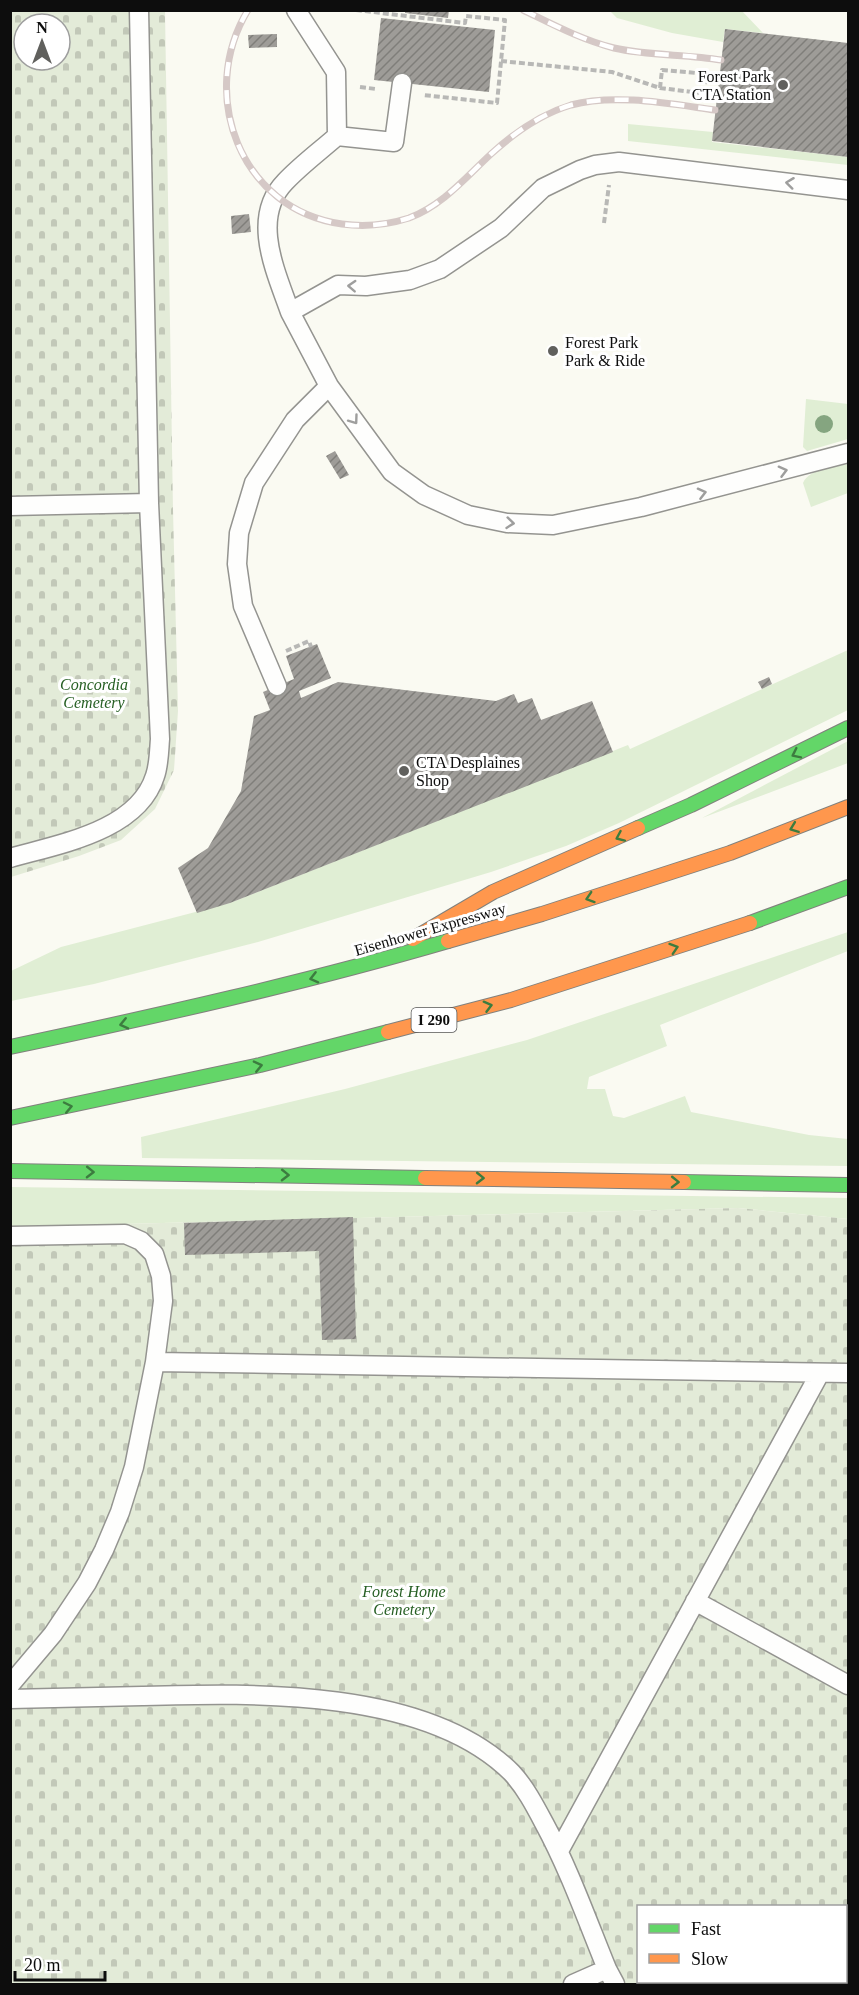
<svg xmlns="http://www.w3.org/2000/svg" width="859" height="1995" viewBox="0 0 859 1995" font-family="Georgia,serif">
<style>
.grass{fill:#e0eed4}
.cemetery{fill:url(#cemetery-stones);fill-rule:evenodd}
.building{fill:url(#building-hatch)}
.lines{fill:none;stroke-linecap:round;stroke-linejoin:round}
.lane-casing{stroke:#949490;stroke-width:21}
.fast-casing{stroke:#81817d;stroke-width:16}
.slow-casing{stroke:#81817d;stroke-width:16}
.path{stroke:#b8b8b6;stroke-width:4;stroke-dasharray:6 3;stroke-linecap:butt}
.lane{stroke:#fefefd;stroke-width:18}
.fast{stroke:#63d668;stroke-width:14}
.slow{stroke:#ff974d;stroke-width:14}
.rail-casing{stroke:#d5c8c6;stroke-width:7}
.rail{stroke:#fff;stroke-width:4.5;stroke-dasharray:14;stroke-linecap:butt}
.tree{fill:#85a580}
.oneway{stroke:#9e9e9d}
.oneway2{stroke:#3c7c3f}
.poi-dot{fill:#60605d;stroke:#fff;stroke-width:2}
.labels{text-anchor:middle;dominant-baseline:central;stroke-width:6;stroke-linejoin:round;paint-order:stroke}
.shield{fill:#fff;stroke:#565656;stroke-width:1.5}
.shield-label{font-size:15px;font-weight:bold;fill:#0d0d0d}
.poi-label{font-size:16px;fill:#0d0d0d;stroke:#fff;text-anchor:start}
.park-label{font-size:16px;font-style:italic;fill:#265f23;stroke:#fff}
.street-label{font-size:16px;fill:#0d0d0d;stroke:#fff}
</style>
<defs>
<pattern id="cemetery-stones" width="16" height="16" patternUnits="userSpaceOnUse" patternTransform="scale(1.5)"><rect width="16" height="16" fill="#e3ebd8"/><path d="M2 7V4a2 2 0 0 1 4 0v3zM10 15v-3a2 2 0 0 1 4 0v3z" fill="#c2c8b8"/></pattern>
<pattern id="building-hatch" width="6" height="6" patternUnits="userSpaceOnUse" patternTransform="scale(1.5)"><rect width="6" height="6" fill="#9e9c98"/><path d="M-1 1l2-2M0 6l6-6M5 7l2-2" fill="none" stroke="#7f7e7a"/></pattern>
</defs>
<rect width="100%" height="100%" fill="#fafaf2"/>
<path class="grass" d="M610,11H742L763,33L725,29L723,42L672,33L617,18Z
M628,124L713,132L712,142L848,157V165L628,141Z
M806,399L848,404V439L807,451L803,447Z
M848,464V493L811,507L803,483C810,468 833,468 848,464Z
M848,650V710L619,823L566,846L491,872L258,942L94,984L11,1001V971L61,947L230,903L628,745L630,749Z
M848,741V763L702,818Z
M848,932V951L660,1025L667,1046L589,1077L587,1089H605L613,1116L624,1118L685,1096L691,1112L809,1135L848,1139V1166L142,1158L141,1137L345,1089L527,1040Z
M10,1187L848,1198V1219L738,1208L11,1227Z"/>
<path class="cemetery" d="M10,11H165L173,510L178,711L174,770L155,809L121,840L79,856L11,877ZM24,24H60V60H24Z
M738,1208L848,1219V1984H11L10,1227ZM638,1906H846V1982H638Z"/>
<path class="building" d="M405,10H449L448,18L405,13Z
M381,18L495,30L489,92L374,80Z
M725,29L848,43V157L712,141Z
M277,34V47L249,48L248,35Z
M249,214L251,232L232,234L231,216Z
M335,451L349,475L340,479L326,456Z
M317,644L331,678L299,691L301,698L338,682L496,701L514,694L518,703L532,698L541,720L592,701L613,752L230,903L197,913L178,868L208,848L241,791L254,716L270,710L263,692L294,679L286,656Z
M769,677L772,684L762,689L758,682Z
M353,1217L356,1339L322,1340L319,1251L185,1255L184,1223Z"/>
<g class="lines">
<defs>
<path id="lane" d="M296,10L336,72L337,136
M848,190L619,162L595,165L580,170L543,188L501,228L440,269L410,280L366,286L338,285L290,312L329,386L392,472L424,495L468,515L507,523L553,525L641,507L848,453
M290,312C276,272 250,218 285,182C301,165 320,151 337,136L394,142L402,83
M10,506L149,503
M277,686L243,606L237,564L239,533L254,483L295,420L329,386
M10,858C59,844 138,831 155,776C159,765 159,751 160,739L149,503L139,10
M10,1236L125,1234L141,1241L154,1254L161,1276L163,1301L155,1362L134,1467L120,1512L104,1550L87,1583L53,1634L10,1685
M155,1362L848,1373
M695,1601L848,1685
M10,1699C54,1698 98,1697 142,1696C254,1693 427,1688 512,1773C525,1787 535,1806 544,1823C569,1869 587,1920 607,1969L615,1984
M559,1851L820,1373
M573,1984L607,1969"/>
<path id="fast" d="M638,828L691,805L848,728
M750,923L848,887
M10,1047C157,1016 304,983 448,941
M10,1118L260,1065L388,1032
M10,1171L425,1178
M684,1182L848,1185"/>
<path id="slow" d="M413,939L493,892L638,828
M448,941L542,914L730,853L848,807
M388,1032L511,1000L750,923
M425,1178L684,1182"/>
</defs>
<use href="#lane" class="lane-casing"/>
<use href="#fast" class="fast-casing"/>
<use href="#slow" class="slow-casing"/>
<path class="path" d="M356,10L465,23L466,16L505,20L497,103L423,95
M501,61L612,72L660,88L717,95
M360,87L376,89
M660,88L662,70L719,75
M704,93L706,74
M604,223L609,185
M286,651L309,641L311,647"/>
<use href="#lane" class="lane"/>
<use href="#fast" class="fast"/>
<use href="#slow" class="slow"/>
<defs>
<path id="rail" d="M248,10C197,94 240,210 342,224C364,227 387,225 409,218C443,205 465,178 491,154C514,133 541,114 571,105C615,93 671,104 715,110
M523,10C552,24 582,40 614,48C649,56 686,54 721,60"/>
</defs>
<use href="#rail" class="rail-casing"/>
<use href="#rail" class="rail"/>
</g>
<circle class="tree" cx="824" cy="424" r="9"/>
<defs><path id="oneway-chevron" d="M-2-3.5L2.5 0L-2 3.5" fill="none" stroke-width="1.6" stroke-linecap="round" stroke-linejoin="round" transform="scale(1.5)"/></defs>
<g class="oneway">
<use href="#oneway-chevron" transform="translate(790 183) rotate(-173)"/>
<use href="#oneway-chevron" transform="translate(352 286) rotate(-177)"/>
<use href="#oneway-chevron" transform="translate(354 420) rotate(54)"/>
<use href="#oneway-chevron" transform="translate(783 471) rotate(-15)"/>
<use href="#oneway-chevron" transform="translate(702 493) rotate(-14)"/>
<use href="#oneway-chevron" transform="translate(510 523) rotate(6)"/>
</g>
<g class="oneway2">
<use href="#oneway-chevron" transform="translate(796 754) rotate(154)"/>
<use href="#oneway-chevron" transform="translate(794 828) rotate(159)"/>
<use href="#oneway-chevron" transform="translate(620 837) rotate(156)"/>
<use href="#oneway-chevron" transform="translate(590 898) rotate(162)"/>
<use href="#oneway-chevron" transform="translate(674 948) rotate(-18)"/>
<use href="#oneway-chevron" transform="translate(314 978) rotate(166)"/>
<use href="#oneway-chevron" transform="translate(488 1006) rotate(-15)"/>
<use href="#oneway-chevron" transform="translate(124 1024) rotate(167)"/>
<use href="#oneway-chevron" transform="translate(258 1066) rotate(-13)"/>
<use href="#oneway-chevron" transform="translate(68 1107) rotate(-12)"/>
<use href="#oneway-chevron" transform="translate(90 1172) rotate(1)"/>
<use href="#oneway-chevron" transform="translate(285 1175) rotate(1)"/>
<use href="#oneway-chevron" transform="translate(480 1178) rotate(1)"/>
<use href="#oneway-chevron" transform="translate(675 1182) rotate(1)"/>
</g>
<g class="poi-dot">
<circle cx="783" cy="85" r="6"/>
<circle cx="553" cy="351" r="6"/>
<circle cx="404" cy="771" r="6"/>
</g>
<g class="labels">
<rect class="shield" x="411.5" y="1008" width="45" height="24" rx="4.5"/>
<g class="shield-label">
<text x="434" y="1020">I 290</text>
</g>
<g class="poi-label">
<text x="771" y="76" text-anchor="end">Forest Park<tspan x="771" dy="18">CTA Station</tspan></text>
<text x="565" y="342">Forest Park<tspan x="565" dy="18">Park &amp; Ride</tspan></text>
<text x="416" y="762">CTA Desplaines<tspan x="416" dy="18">Shop</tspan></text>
</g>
<g class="park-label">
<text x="94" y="684">Concordia<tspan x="94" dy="18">Cemetery</tspan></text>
<text x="404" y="1591">Forest Home<tspan x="404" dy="18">Cemetery</tspan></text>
</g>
<g class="street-label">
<text transform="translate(430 929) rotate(-16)">Eisenhower Expressway</text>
</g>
</g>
<rect width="859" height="1995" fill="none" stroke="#0d0d0d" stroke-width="24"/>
<rect x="637" y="1905" width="210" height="78" fill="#ffffff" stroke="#9e9e9e" stroke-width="1.5"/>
<rect x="649" y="1924" width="30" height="9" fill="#63d668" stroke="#9e9e9e" stroke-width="1.5"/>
<text x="691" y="1935" font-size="18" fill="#0d0d0d">Fast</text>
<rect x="649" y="1954" width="30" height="9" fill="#ff974d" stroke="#9e9e9e" stroke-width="1.5"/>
<text x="691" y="1965" font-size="18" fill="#0d0d0d">Slow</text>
<g transform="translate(42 42)"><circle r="28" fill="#ffffff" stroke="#9e9e9e" stroke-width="1.5"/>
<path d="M0-4.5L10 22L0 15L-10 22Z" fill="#60605d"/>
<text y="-9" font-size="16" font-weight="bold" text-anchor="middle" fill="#0d0d0d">N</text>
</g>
<path d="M15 1971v9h90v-9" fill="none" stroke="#0d0d0d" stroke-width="3"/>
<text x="24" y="1971" font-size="18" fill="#0d0d0d" stroke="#ffffff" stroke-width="4.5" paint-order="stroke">20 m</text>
</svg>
